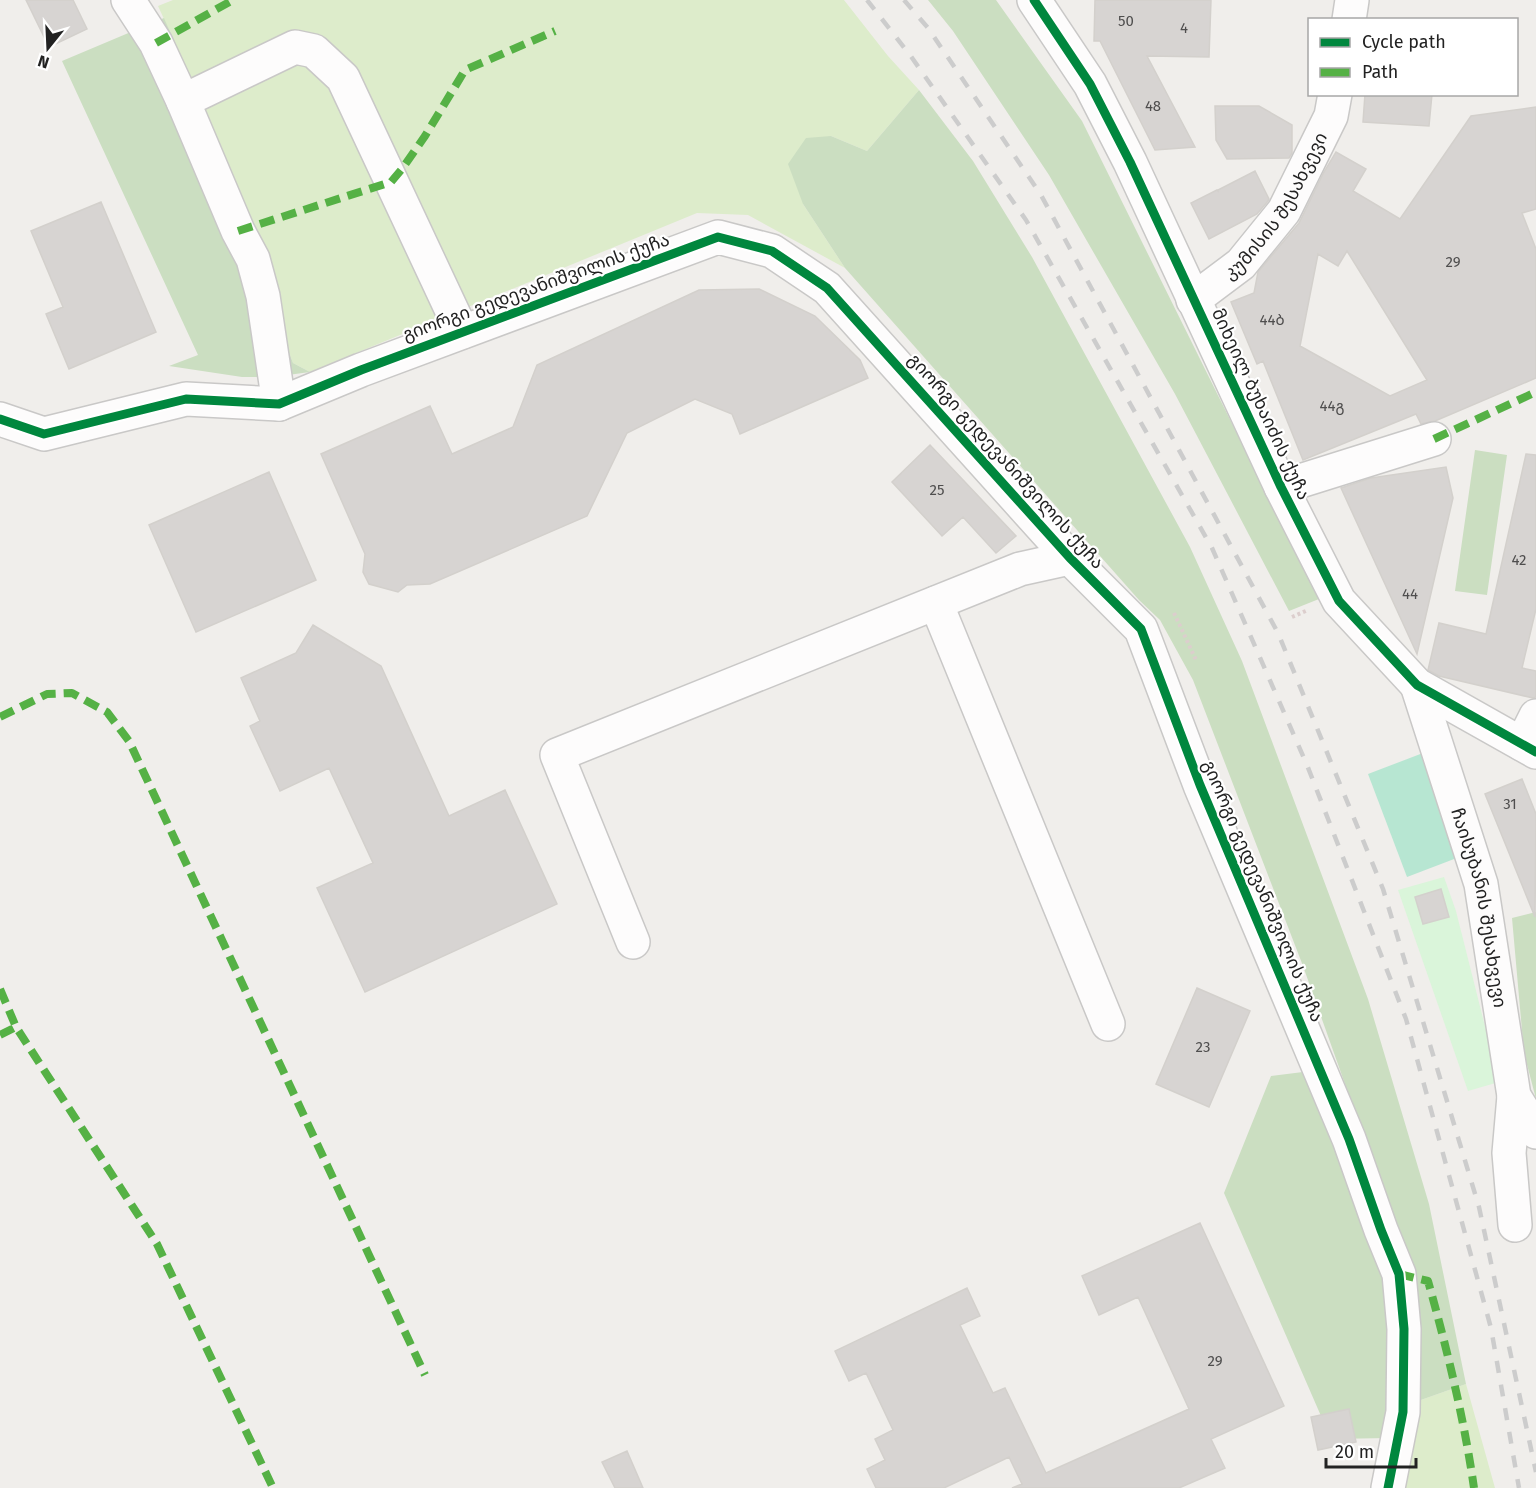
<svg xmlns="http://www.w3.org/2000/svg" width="1536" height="1488" viewBox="0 0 1536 1488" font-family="'Fira Sans','Noto Sans Georgian',sans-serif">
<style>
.grass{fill:#ddeccb}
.forest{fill:#cbdec1}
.park{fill:#daf5da}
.pitch{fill:#b7e6d2}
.building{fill:#d7d4d2;stroke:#d3d0cc;stroke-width:1.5;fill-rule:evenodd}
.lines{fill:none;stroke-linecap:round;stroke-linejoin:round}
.minor-casing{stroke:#c9c8c7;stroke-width:36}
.path{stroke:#dccecd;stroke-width:4;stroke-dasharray:3 3;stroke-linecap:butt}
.minor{stroke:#fdfcfc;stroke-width:33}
.rail{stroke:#ccc;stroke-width:4.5;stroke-dasharray:12 12;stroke-linecap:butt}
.quiet{stroke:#55b145;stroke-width:8;stroke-dasharray:15 8;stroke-linecap:butt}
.cycleway-casing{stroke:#fff;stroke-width:13}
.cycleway{stroke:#00873e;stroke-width:9}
.labels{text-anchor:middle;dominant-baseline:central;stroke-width:4.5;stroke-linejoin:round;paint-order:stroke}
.number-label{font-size:15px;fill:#4f4e4e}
.street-label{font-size:18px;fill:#222;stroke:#fff}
</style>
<rect width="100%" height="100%" fill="#f0eeeb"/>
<path class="grass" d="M173,0H844L888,56L919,90L867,151L831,136L803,204L845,268L748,215L697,213L310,372L293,363L275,315L238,197L176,45L158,6Z
M1466,1384L1495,1488H1398L1418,1401Z"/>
<path class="forest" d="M928,0H996L1082,121L1319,599L1289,611L1175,394L1049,175L953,31Z
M164,18L176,45L238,197L275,315L293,363L310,372L273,377H242L169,366L198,355L62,61Z
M919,90L973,161L1032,257L1190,547L1242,661L1368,999L1429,1204L1466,1384L1418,1401L1403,1247L1303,966L1193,680L1160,620L1139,600L845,268L803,204L788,164L806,138L831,136L867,151Z
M1475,450L1507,455L1487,595L1455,591Z
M1536,912V1099L1524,1053L1512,918Z
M1311,1071L1393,1291L1389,1438L1331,1439L1224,1193L1271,1076Z"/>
<path class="park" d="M1444,877L1456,911L1499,1082L1468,1091L1398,890Z"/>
<path class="pitch" d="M1423,753L1462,856L1407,877L1368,774Z"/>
<path class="building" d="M26,0H73L87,29L49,47Z
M1095,0H1211L1209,57L1147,56L1195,147L1155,150L1100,41H1094Z
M1365,94H1432L1429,126L1363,122Z
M1215,106H1259L1292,125V153L1289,158L1227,159L1216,140Z
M1536,107V209L1522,213L1536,249V378L1435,421L1421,424L1416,414L1303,460L1263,361L1257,364L1231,302L1254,293L1258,272L1299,223L1324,172L1336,152L1366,169L1353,191L1400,219L1471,116ZM1347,251L1427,380L1390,396L1300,346L1318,254L1338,266Z
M1255,171L1269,199L1268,201L1257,214L1209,239L1191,203L1217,190L1218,191V190Z
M101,202L156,332L69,369L46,314L63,307L31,231Z
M759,289L815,316L860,360L868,378L740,434L732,414L695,399L627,433L587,516L430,584L407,585L398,592L369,584L363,572L365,554L321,454L430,406L452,454L513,427L537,365L699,290Z
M930,445L1016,536L996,553L963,517L942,536L892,482Z
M1526,454L1536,455V609L1522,668L1536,671V697L1533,698L1439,676L1428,670L1439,623L1486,634Z
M1446,467L1453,498L1417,654L1341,488L1371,478Z
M269,472L316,580L196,632L149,525Z
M313,625L381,666L449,816L505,790L557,904L365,992L317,888L373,863L329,768L280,791L250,726L260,721L241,678L296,653Z
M1522,779L1536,814L1535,917L1485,794Z
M1441,889L1449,917L1423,924L1415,897Z
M1197,988L1250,1011L1209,1107L1156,1084Z
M1200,1223L1284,1406L1211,1439L1225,1468L1179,1488H1012L1022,1484L1009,1457L944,1488H876L867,1469L885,1460L875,1439L893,1430L866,1373L849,1381L835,1351L967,1288L980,1316L960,1325L993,1393L1005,1388L1046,1473L1189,1409L1138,1297L1099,1315L1082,1276Z
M1349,1409L1356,1442L1318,1450L1311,1417Z
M627,1451L643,1488H615L602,1462Z"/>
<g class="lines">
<defs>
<g id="minor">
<path d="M128,0L156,43L183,101L238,231L253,259L263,296L279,404"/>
<path d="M1034,0L1090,84L1130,162L1281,487L1339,601L1417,685L1536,752"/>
<path d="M1349,20L1352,0"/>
<path d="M183,101L295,47L314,51L343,78L462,332"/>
<path id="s1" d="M1193,300L1241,264L1284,211L1331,116L1335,94"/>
<path d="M0,419L44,434L186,399L279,404L361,370L718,237L772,251L827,288L1070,558L1141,629L1200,785L1349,1139L1381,1230L1399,1274L1404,1329L1403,1412L1388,1488"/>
<path d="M1281,487L1434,439"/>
<path d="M936,603L1108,1024"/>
<path id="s2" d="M1417,685L1481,884L1514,1096L1536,1132"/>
<path d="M1522,744L1536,716"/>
<path d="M633,942L557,755L1020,569L1070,558"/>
<path d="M1514,1096L1509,1153L1515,1225"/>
</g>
</defs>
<use href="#minor" class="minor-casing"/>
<path class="path" d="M1174,613L1196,660
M1292,617L1308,610"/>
<use href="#minor" class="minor"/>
<path class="rail" d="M867,0L910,55L1026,220L1212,548L1307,765L1406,1019L1491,1328L1519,1488
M904,0L928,28L1041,195L1278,633L1383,889L1479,1207L1536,1472"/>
<path class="quiet" d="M156,43L233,0
M238,231L391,182L402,169L425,136L465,70L555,31
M1434,439L1536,392
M0,717L47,694L72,693L107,712L129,741L425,1375
M0,989L16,1027L157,1244L273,1488
M0,1035L16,1027
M1399,1274L1428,1281C1447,1349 1464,1418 1474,1488"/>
<defs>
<path id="cycleway" d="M1034,0L1090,84L1130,162L1281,487L1339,601L1417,685L1536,752
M0,419L44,434L186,399L279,404L361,370L718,237L772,251L827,288L1070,558L1141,629L1200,785L1349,1139L1381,1230L1399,1274L1404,1329L1403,1412L1388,1488"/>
</defs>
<use href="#cycleway" class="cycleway-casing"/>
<use href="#cycleway" class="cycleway"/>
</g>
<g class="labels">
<g class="number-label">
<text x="1126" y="21">50</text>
<text x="1184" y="28">4</text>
<text x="1153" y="106">48</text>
<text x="1453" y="262">29</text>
<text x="1272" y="320">44ბ</text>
<text x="1332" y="406">44გ</text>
<text x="937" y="490">25</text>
<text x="1519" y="560">42</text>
<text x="1410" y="594">44</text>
<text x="1510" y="804">31</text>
<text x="1203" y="1047">23</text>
<text x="1215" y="1361">29</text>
</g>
<g class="street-label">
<text stroke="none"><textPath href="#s1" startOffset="128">კუმისის შესახვევი</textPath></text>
<text transform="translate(536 287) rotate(-20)">გიორგი გედევანიშვილის ქუჩა</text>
<text transform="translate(1261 404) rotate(65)">მიხეილ ბუხაიძის ქუჩა</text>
<text transform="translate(1006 461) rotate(48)">გიორგი გედევანიშვილის ქუჩა</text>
<text transform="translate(1263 891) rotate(67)">გიორგი გედევანიშვილის ქუჩა</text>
<text stroke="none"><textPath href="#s2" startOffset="232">ჩაისუბანის შესახვევი</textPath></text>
</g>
</g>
<rect x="1308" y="18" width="210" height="78" fill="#ffffff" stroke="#a7a7a7" stroke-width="1.5"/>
<rect x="1320" y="38" width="30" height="9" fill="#00873e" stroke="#a7a7a7" stroke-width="1.5"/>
<text x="1362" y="48" font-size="18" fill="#222222">Cycle path</text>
<rect x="1320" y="68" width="30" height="9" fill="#55b145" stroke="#a7a7a7" stroke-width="1.5"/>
<text x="1362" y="78" font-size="18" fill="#222222">Path</text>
<g transform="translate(48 48) rotate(198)" stroke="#ffffff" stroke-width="4.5" paint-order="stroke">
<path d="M0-4.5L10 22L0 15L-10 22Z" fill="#222222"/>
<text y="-9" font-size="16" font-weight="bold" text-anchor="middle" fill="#222222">N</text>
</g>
<path d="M1326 1458v9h90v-9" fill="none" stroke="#222222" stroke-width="3"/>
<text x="1335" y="1458" font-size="18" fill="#222222" stroke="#ffffff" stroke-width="4.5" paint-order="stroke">20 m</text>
</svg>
